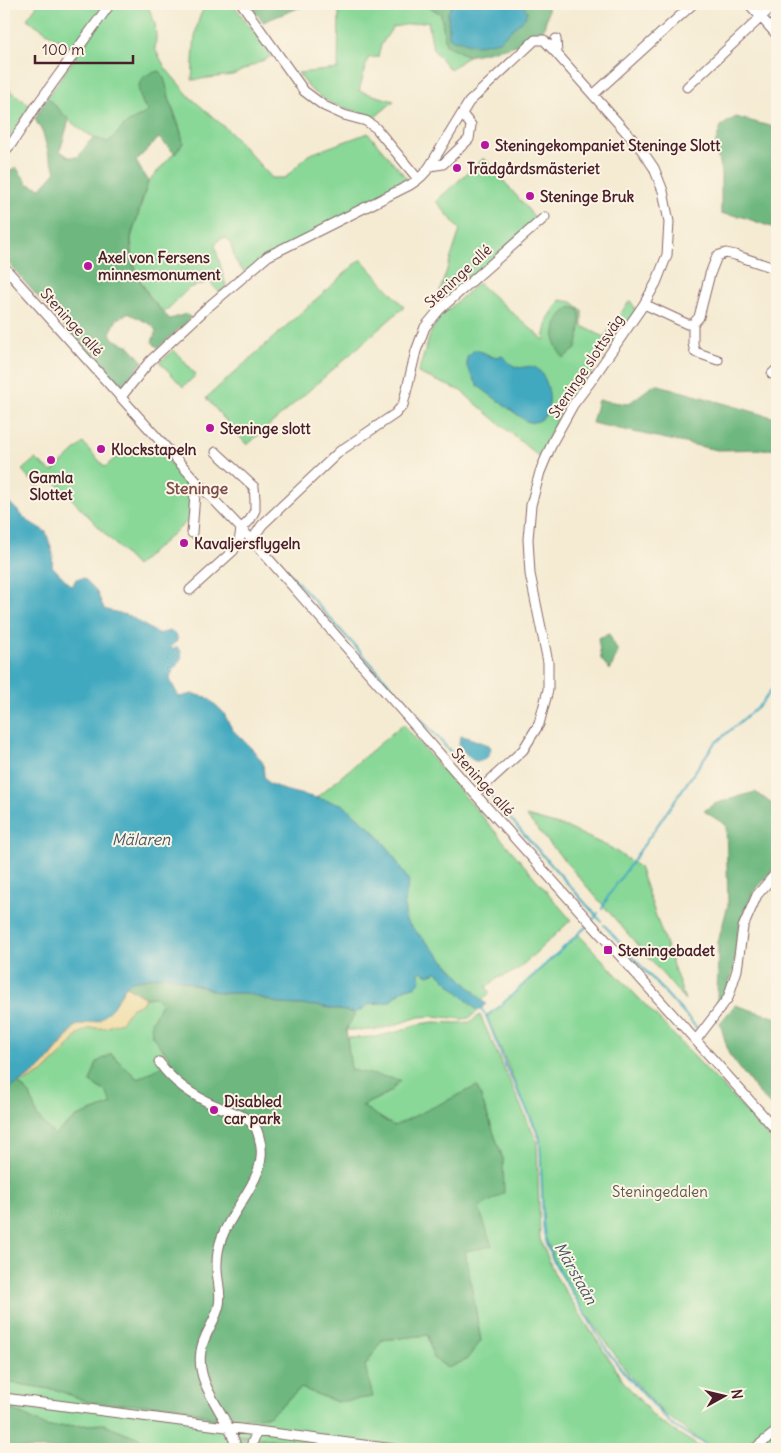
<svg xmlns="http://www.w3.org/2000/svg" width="781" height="1453" viewBox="0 0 781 1453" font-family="Delius,sans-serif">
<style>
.green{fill:#89d898;stroke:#6a7c62;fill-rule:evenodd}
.forest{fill:#6eb880;stroke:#5c6c56}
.sand{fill:#eeda9e;stroke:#9c7c64}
.water{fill:#40a9c0;stroke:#456476}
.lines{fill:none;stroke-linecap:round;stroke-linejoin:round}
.stream{stroke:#40a9c0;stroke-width:2}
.minor-casing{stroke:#866666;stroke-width:11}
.minor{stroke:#fff;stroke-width:9}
.poi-dot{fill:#b5179e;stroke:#fcf5e5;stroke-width:2}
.labels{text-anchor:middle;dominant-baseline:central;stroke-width:4;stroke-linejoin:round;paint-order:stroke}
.poi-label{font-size:15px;font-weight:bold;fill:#4a1f2b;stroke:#fcf5e5;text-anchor:start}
.street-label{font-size:15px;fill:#4a1f2b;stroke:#fcf5e5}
.park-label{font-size:15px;fill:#5d564c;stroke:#fcf5e5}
.neighbourhood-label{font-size:16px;font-weight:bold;fill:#7e4c4c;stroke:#fcf5e5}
.water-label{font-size:16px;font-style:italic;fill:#465667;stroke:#fcf5e5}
</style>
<rect width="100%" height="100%" fill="#fcf5e5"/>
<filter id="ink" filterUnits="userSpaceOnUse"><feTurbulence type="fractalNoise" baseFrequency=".02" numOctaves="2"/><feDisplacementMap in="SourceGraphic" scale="10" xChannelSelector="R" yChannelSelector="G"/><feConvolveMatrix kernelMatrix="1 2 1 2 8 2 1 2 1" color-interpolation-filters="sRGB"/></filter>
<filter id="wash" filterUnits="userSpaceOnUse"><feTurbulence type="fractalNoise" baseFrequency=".0096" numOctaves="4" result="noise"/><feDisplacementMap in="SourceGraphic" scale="20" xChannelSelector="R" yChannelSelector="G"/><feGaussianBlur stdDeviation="1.12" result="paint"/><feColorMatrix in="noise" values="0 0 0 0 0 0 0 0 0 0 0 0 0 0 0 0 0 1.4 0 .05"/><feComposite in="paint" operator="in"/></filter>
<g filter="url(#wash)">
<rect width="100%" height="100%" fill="#f5ebd3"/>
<path class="green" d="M38,4H106L72,49L27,19Z
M113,4H147L155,23L156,38L155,49L166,69L190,97L229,131L272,178H285L308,155L368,133L409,181L244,272L235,260L230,242L226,238L219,239L215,246L226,286L220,293L209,282L189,288L164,313L152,300L140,280L133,260L131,238L148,182L183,143C181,126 172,110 168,93L141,102L148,111C142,117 133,119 127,124C120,130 116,136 108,142C80,135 66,117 47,97Z
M208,4H233L272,56L233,75L192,80C194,60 192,18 208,4Z
M327,4H424L441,14L446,45L468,56L450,70L433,49L428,21L393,27L381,45L378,57L368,58L359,91L394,101L375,117L332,104L311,90L298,73L338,69L339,11Z
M4,85L30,106L4,146Z
M484,158L538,221L432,315L460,230L436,201Z
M361,259L404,307L247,445L206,398Z
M478,283L544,340L548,319L560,300L572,302L582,310V326L604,337L630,300L636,310L584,382L575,388L566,400L561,412L539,457L461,391L418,373L431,332L441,316ZM478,350L515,367L523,368L467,367Z
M174,350L196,375L183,387L160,362Z
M83,443L105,467L128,447L157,449L191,485L190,519L136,566L49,475L37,487L22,470L35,459L52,472Z
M403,724L571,920L516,971L498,978L486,987L490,993L482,1000L406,921L404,905L408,881L389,849L372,829L316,798Z
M526,816L566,827L611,848L639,867L685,1000Z
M578,934L742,1107L777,1147V1449H714L706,1445L662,1412L629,1375L578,1302L557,1268L544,1234L540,1141L487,1017Z
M421,971L437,972L478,1011L469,1018L463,1019L433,1016L419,1017L388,1027L373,1030H346L355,1013L370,1004L389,1002L406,988Z
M156,997L162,1003L159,1046L170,1057L162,1066L138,1079L111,1054L90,1082L106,1092L113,1104L77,1117L54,1135L37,1116L30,1094L18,1083L22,1081L25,1082L42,1073L63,1053L80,1033L90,1028H105L121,1022L132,1008L142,1004L145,998Z
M480,1015L537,1142L540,1239L555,1275L623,1381L657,1420L703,1449H345V1448L237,1435L214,1449H164L161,1447L104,1424L48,1427L4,1406V1382L57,1390L91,1403L180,1406L217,1420L268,1416L301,1388L337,1402L365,1366L382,1340L428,1335L434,1358L448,1368L466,1360L481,1341L465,1251L479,1208L503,1159L477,1087L394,1127L362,1106L390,1092L351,1070L347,1038L375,1037L401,1031L419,1024L434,1022L457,1023L470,1022Z"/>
<path class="forest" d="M249,4H308L263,22Z
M424,4H549C547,13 546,31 538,37C529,44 481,53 468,56L446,45L441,14Z
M160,71C167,81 167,93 171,105C175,119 181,128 183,143L175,154L159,138L136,161L148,182C144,194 140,207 137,219C135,225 132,232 131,238C128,269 148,300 170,319L186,314L191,318L158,348L152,342L156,331L152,325L128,313L117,319L110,333L113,339L129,346L143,362L119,390L4,258V205L6,203L4,176L16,167L28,184L41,188L56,171L49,156L43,133L35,119L47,97L69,120L60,151L69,157H78L89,142L95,138L108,142C115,137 120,130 126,124C133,119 141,117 148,111C135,93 133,75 160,71Z
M736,117L777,128V229L740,216L721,214V172L715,145L721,126Z
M571,307L579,309C582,323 579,335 576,349L563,358C561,354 556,348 555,343C553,329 558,314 571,307Z
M655,384L772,417L777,415V449L717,450L592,423L598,400L628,404Z
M609,634L618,652L610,670L601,659L598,638Z
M755,792L777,807V868L773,870L753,893L739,926L734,969L724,997L717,1004L718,942L728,905L726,825L704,811L714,804Z
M167,975L220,993H246L280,1004L319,1006L355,1013L346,1030L351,1070L400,1080L390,1092L362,1106L394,1126L477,1086L503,1159L504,1193L479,1208L492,1246L465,1251L481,1341L466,1360L448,1368L433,1358L428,1335L382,1340L365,1366L373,1397L337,1402L301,1388L269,1416L217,1420L180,1406L91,1403L57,1390L4,1382V1091L17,1083L30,1094L37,1116L54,1135L77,1117L112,1104L106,1092L90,1082L97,1062L111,1054L138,1079L162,1066L170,1057L152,1036L151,1023L161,1003L155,997L145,998L126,986L131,981Z
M735,1005L777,1018V1112L757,1091L729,1054L720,1023Z
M4,1406L48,1427L104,1424L161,1447L164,1449H4Z
M237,1435L345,1448V1449H214Z"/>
<path class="sand" d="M126,986L145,998L142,1004L132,1008L121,1022L105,1028H90L80,1033L63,1053L42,1073L25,1082L22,1081L43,1066L66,1039L75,1026L100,1020L112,1008Z"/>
<path class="water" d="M461,4H522L527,11L525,18L499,41L480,45L469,44L462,41L453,40L449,37L448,12L453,5H458Z
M478,350L492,357L502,356C506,359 510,364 514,366C521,371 529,363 536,368C551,377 557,420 534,422C531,423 529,422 526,421L478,386L467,367V357L473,351Z
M4,497L28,521L46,532L53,554L52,566L72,587L76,579L84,578L96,590L104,609L130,616L158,634L170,631L177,636V641L171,647L172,649L178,647C187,658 177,663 172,672C171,673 170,679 170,680L179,697L192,694L207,697L223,712L232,729L254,751L263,763L264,776L268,783L287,791L342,804L372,829L389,849L409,881L404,904L406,921L486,1004L478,1011L437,972L428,975L421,971L419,974L421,980L415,987L405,988L389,1002L370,1004L355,1013L319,1006L280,1004L246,993H220L167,975L131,981L126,986L112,1008L100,1020L75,1026L43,1066L22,1081L4,1091Z
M463,736L489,745L491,748C490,753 489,756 485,759C473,767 464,752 459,744L460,737Z"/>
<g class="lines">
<path class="stream" d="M262,543L477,781
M491,797L601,921
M602,909L609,895L714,744L761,704L777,682
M593,920L598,913
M604,925L697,1028
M481,1008L486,1016L506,1067L540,1137L543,1224L546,1244L554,1262L610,1355L626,1375L673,1426L714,1449
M498,1008L588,925
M486,1016L496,1009"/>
</g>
</g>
<g filter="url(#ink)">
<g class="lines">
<defs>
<path id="minor" d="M242,4L304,91L324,106L344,115L366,121L376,128L418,179
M749,4L777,35
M687,87L775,4
M593,95L693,4
M4,152L12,143L37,105L110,4
M430,166L443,164L469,139L471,125L462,114
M545,217L440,309L425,327L416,351L403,405L395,414L340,451L262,525L252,540L475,794L777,1131
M4,267L196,481L252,540
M644,304L687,324H693L699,317L710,274L717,256L726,253L735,255L777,269
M693,324V344L695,352L718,360
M772,374L777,369
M121,397L150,361L208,307L268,256L410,185C418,180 425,174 430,166L469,102L535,40H544L557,54
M192,533L196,481
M190,590L233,551L239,542L241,529L250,520L255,510V499L254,487L216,452
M475,794L523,750L539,724L548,690V662L530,574L528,539L531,505L540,472L553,441L573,405L591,381L644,304L656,283L667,255L669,222L663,191L654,168L641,149L557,54L556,39
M696,1040L728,998L737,970L743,927L757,895L777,872
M159,1062C174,1084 194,1097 219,1107C230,1112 247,1115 255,1127C257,1129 258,1134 259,1137C271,1175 234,1204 222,1237C219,1245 217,1256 217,1264C216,1278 222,1291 219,1305C216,1321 203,1335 201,1351C196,1380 217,1404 229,1428C232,1435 235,1442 237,1449
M4,1398L394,1449
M250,1449L257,1431
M754,1449L777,1431"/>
</defs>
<use href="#minor" class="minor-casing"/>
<use href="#minor" class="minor"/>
</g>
</g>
<g class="poi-dot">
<circle cx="485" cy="145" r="5"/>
<circle cx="457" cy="168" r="5"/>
<circle cx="530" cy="196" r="5"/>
<circle cx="88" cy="266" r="5"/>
<circle cx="210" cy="428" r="5"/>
<circle cx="101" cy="449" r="5"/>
<circle cx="51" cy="460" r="5"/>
<circle cx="184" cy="543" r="5"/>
<rect x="603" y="945" width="10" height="10" rx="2.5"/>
<circle cx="214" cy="1110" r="5"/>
</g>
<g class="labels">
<g class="poi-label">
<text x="495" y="145">Steningekompaniet Steninge Slott</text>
<text x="467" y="168">Trädgårdsmästeriet</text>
<text x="540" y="196">Steninge Bruk</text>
<text x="98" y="257">Axel von Fersens<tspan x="98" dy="17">minnesmonument</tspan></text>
<text x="220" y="428">Steninge slott</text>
<text x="111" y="449">Klockstapeln</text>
<text x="51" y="477" text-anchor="middle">Gamla<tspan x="51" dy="17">Slottet</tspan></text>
<text x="194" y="543">Kavaljersflygeln</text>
<text x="618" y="950">Steningebadet</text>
<text x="224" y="1101">Disabled<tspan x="224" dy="17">car park</tspan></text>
</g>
<g class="street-label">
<text transform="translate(458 276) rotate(-43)">Steninge allé</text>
<text transform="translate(72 322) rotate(48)">Steninge allé</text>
<text transform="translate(586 366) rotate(-56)">Steninge slottsväg</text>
<text transform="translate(483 782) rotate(48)">Steninge allé</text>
</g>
<g class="park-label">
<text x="660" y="1191">Steningedalen</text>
</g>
<g class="neighbourhood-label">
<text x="197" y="488">Steninge</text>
</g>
<g class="water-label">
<text x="141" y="839">Mälaren</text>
<text transform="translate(576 1273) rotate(60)">Märstaån</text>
</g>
</g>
<rect width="781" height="1453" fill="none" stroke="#fcf5e5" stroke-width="20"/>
<g transform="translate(724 1396) rotate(82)" stroke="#fcf5e5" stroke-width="4" paint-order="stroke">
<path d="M0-4L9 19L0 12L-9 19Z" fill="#4a1f2b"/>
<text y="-8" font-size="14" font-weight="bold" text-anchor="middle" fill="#4a1f2b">N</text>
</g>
<path d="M35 55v8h98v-8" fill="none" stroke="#4a1f2b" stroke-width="2.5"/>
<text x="42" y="55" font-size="15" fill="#4a1f2b" stroke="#fcf5e5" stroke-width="4" paint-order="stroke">100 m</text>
</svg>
